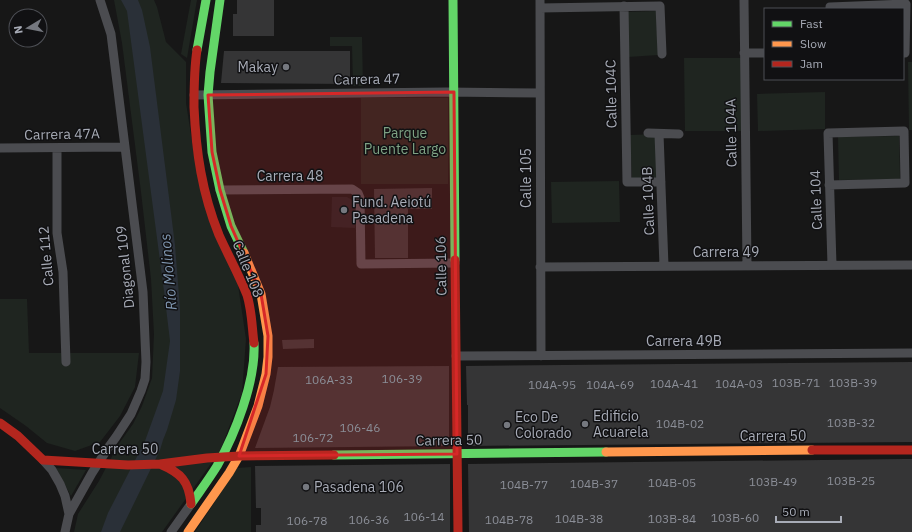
<svg xmlns="http://www.w3.org/2000/svg" width="912" height="532" viewBox="0 0 912 532" font-family="'IBM Plex Sans',sans-serif">
<style>
.built{fill:#212123}
.green{fill:#1f2520}
.water{fill:#2a3038}
.building{fill:#353536}
.lines{fill:none;stroke-linecap:round;stroke-linejoin:round}
.street{stroke:#4b4c50;stroke-width:9}
.fast{stroke:#63d668;stroke-width:9}
.slow{stroke:#ff974d;stroke-width:9}
.jam{stroke:#b3261e;stroke-width:9}
.marked{fill:#d62828;fill-opacity:0.2;stroke:#d62828;stroke-width:3;stroke-linejoin:round}
.poi-dot{fill:#75787f;stroke:#111113;stroke-width:1.5}
.labels{text-anchor:middle;dominant-baseline:central;stroke-width:3;stroke-linejoin:round;paint-order:stroke}
.number-label{font-size:12px;fill:#8b8e97}
.poi-label{font-size:14px;fill:#a8acb7;stroke:#111113;text-anchor:start}
.street-label{font-size:14px;fill:#a8acb7;stroke:#111113}
.park-label{font-size:14px;fill:#7fa284;stroke:#111113}
.water-label{font-size:15px;font-style:italic;fill:#8097b1;stroke:#111113}
</style>
<rect width="100%" height="100%" fill="#171717"/>
<path class="built" d="M332,197H347L352,200L356,205L355,228L331,227Z"/>
<path class="green" d="M114,0H154L157,7L166,42L186,62V103L195,160L238,285L246,339L242,393L220,451L162,532H74L78,514L99,481L118,445L133,424L142,406L152,378L154,334L151,279L141,192L122,43Z
M191,0H197L187,58L181,54Z
M656,11L658,55L628,57L626,12Z
M330,37H362L363,86H353L352,46H330Z
M684,58H741L742,131H685Z
M908,62H912V130H909Z
M825,92V129L758,131L757,94Z
M361,98H448V184H361Z
M659,134L660,179H632L630,135Z
M899,136L900,179L839,180L838,137Z
M619,181L620,222L552,223L551,182Z
M0,299H27L29,353H139L135,387L120,416L100,442L75,451L47,443L26,426L0,408Z
M251,467V532H195L237,468Z
M56,468L86,470L71,496Z"/>
<path class="water" d="M121,0H138L142,10L150,47L175,245L180,309V371L176,400L167,430L163,440L160,450L120,532H101L108,513L145,441L163,391L170,341L164,291L127,11Z"/>
<path class="building" d="M237,0H274V36H233V14H237Z
M224,51H350V84L221,83Z
M432,188V209H408V258H375L374,189Z
M314,339V348L283,349L282,340Z
M912,362V442L468,446V405H467L466,366Z
M449,366V446L255,448L270,407L274,390L278,367Z
M905,459H912V532H469L468,464Z
M450,464V532H256V525H261V508H256L255,466Z"/>
<g class="lines">
<path class="street" d="M540,0L541,356
M744,0L747,266
M624,6L627,182H661
M540,8L660,6L662,54
M830,9V7L906,4L905,53H903
M744,53H765
M194,95L446,92L540,93
M648,133L679,134
M659,134L664,266
M0,148L124,147
M57,148V233L63,272L66,362
M829,185L905,183L904,131L828,133L832,265
M220,190L352,189L358,193L360,198L361,264L455,263
M540,267L912,265
M456,356L912,353
M43,460L52,470L60,484L65,496L69,514L65,532
M69,514L92,473L108,448L116,437L131,414L141,391L145,379L146,362L143,292L111,34L100,0
M171,532L191,504"/>
<path class="fast" d="M220,0L210,72L208,95L212,152L220,190L231,226L244,253
M453,0L455,260
M197,50L206,0
M334,455L606,452
M191,504C200,491 209,479 217,466C235,434 256,381 254,343"/>
<path class="slow" d="M606,452L812,450
M188,532L229,473L239,456L258,406L266,374L268,357V336L261,294L244,253"/>
<path class="jam" d="M197,50C194,69 194,88 194,107C196,152 202,193 219,235C228,255 239,275 247,295C252,311 252,328 254,343
M455,260L458,532
M0,423L18,436L43,460L128,465L160,464L207,458L239,456L334,455
M812,450H912
M160,464C181,473 189,481 191,504"/>
</g>
<path class="marked" d="M454,92L457,454L239,456L266,374L268,336L261,294L231,226L220,190L212,152L208,95Z"/>
<g class="poi-dot">
<circle cx="286" cy="67" r="4"/>
<circle cx="344" cy="210" r="4"/>
<circle cx="585" cy="424" r="4"/>
<circle cx="507" cy="425" r="4"/>
<circle cx="306" cy="487" r="4"/>
</g>
<g class="labels">
<g class="number-label">
<text x="402" y="378">106-39</text>
<text x="329" y="379">106A-33</text>
<text x="796" y="382">103B-71</text>
<text x="853" y="382">103B-39</text>
<text x="674" y="383">104A-41</text>
<text x="739" y="383">104A-03</text>
<text x="552" y="384">104A-95</text>
<text x="610" y="384">104A-69</text>
<text x="851" y="422">103B-32</text>
<text x="680" y="423">104B-02</text>
<text x="360" y="427">106-46</text>
<text x="313" y="437">106-72</text>
<text x="851" y="480">103B-25</text>
<text x="773" y="481">103B-49</text>
<text x="672" y="482">104B-05</text>
<text x="594" y="483">104B-37</text>
<text x="524" y="484">104B-77</text>
<text x="424" y="516">106-14</text>
<text x="735" y="517">103B-60</text>
<text x="579" y="518">104B-38</text>
<text x="672" y="518">103B-84</text>
<text x="369" y="519">106-36</text>
<text x="509" y="519">104B-78</text>
<text x="307" y="520">106-78</text>
</g>
<g class="poi-label">
<text x="278" y="67" text-anchor="end">Makay</text>
<text x="352" y="202">Fund. Aeiotú<tspan x="352" dy="16">Pasadena</tspan></text>
<text x="593" y="416">Edificio<tspan x="593" dy="16">Acuarela</tspan></text>
<text x="515" y="417">Eco De<tspan x="515" dy="16">Colorado</tspan></text>
<text x="314" y="487">Pasadena 106</text>
</g>
<g class="street-label">
<text transform="translate(367 79) rotate(-1)">Carrera 47</text>
<text transform="translate(611 94) rotate(-91)">Calle 104C</text>
<text transform="translate(731 133) rotate(-91)">Calle 104A</text>
<text transform="translate(62 134) rotate(-1)">Carrera 47A</text>
<text x="290" y="176">Carrera 48</text>
<text transform="translate(526 178) rotate(-90)">Calle 105</text>
<text transform="translate(816 200) rotate(-92)">Calle 104</text>
<text transform="translate(648 201) rotate(-92)">Calle 104B</text>
<text x="726" y="252">Carrera 49</text>
<text transform="translate(46 256) rotate(-95)">Calle 112</text>
<text transform="translate(441 266) rotate(-91)">Calle 106</text>
<text transform="translate(125 267) rotate(-96)">Diagonal 109</text>
<text transform="translate(248 269) rotate(68)">Calle 108</text>
<text x="684" y="341">Carrera 49B</text>
<text x="773" y="436">Carrera 50</text>
<text transform="translate(449 440) rotate(-1)">Carrera 50</text>
<text x="125" y="449">Carrera 50</text>
</g>
<g class="park-label">
<text x="405" y="133">Parque<tspan x="405" dy="16">Puente Largo</tspan></text>
</g>
<g class="water-label">
<text transform="translate(168 272) rotate(-95)">Río Molinos</text>
</g>
</g>
<rect x="764" y="8" width="140" height="72" fill="#111113" stroke="#4d4f55"/>
<rect x="772" y="21" width="20" height="6" fill="#63d668" stroke="#4d4f55"/>
<text x="800" y="28" font-size="12" fill="#a8acb7">Fast</text>
<rect x="772" y="41" width="20" height="6" fill="#ff974d" stroke="#4d4f55"/>
<text x="800" y="48" font-size="12" fill="#a8acb7">Slow</text>
<rect x="772" y="61" width="20" height="6" fill="#b3261e" stroke="#4d4f55"/>
<text x="800" y="68" font-size="12" fill="#a8acb7">Jam</text>
<g transform="translate(28 28) rotate(260)"><circle r="19" fill="#111113" stroke="#4d4f55"/>
<path d="M0-3L7 15L0 10L-7 15Z" fill="#75787f"/>
<text y="-6" font-size="11" font-weight="bold" text-anchor="middle" fill="#a8acb7">N</text>
</g>
<path d="M776 516v6h65v-6" fill="none" stroke="#a8acb7" stroke-width="2"/>
<text x="782" y="516" font-size="12" fill="#a8acb7" stroke="#111113" stroke-width="3" paint-order="stroke">50 m</text>
</svg>
